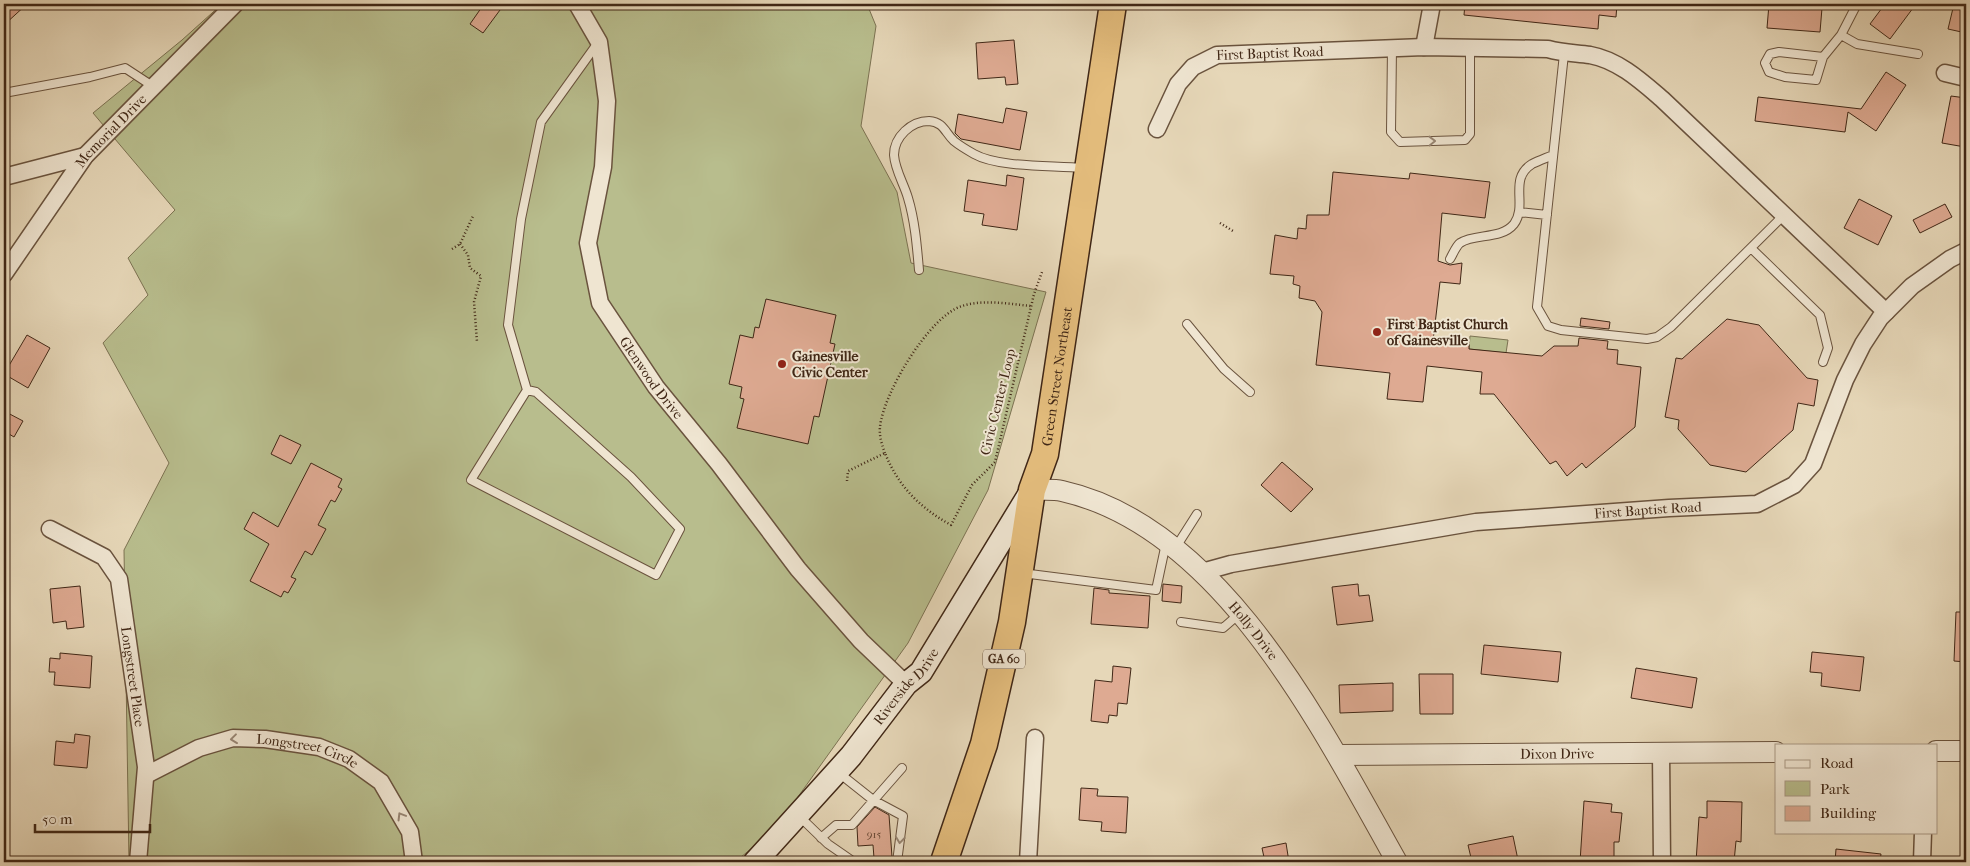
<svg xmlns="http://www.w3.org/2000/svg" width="1970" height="866" viewBox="0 0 1970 866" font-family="'IM FELL French Canon',serif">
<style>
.green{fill:#b8bd8d;stroke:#7c7252}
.building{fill:#deaa92;stroke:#402716}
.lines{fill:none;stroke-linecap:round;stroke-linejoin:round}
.service-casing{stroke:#6a533e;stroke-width:10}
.minor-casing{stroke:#6a533e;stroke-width:19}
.tertiary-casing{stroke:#6a533e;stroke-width:22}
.secondary-casing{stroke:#402716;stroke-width:25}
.trunk-casing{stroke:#402716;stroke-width:29}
.path{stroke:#402716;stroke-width:2.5;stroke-dasharray:1 2.5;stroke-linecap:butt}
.service{stroke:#efe5d1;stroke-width:8}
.minor{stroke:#efe5d1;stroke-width:16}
.tertiary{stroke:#efe5d1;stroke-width:20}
.secondary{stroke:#efe5d1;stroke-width:22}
.trunk{stroke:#e3bc7c;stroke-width:26}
.oneway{stroke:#988674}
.poi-dot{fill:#8f2418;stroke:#efe5d1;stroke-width:2}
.labels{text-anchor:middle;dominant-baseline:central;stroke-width:4;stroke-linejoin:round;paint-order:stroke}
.number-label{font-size:11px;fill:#684835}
.shield{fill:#efe5d1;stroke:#74604e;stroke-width:1}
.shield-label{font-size:12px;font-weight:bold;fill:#402716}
.street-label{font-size:14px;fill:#402716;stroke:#efe5d1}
.poi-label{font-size:14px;font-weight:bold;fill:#402716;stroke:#efe5d1;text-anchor:start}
</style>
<rect width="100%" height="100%" fill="#e6d7b8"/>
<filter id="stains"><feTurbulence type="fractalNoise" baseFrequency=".004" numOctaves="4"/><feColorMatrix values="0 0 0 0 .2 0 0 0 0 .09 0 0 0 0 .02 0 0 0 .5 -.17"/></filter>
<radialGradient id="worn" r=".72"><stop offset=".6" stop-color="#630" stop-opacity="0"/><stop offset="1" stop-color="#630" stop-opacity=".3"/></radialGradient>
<path class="green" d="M222,4H867L876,26L861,126L897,192L911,263L1046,292L988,490L908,643L775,829L735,862H129L124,550L169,463L103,343L148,295L128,258L175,210L93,113L182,40Z
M1470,336L1508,340L1506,353L1469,349Z"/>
<path class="building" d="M4,4H27L4,25Z
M484,4H491L500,10L483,33L470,24Z
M1465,4H1617L1616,17L1599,15L1598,29L1464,15Z
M1769,4L1822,8L1820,32L1767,28Z
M1885,4H1916L1890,39L1870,24Z
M1954,4H1966V33L1948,29Z
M1014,40L1018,84L1006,85L1005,77L978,79L976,43Z
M1886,72L1906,85L1876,131L1848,112L1845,132L1755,121L1758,97L1861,109Z
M1951,96L1966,98L1965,147L1942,143Z
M1006,108L1027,112L1020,150L961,139L955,133L958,114L1003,123Z
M1333,172L1409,179L1410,173L1490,182L1485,218L1442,213L1438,261L1450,265L1462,263L1460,284L1440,282L1433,341L1469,344V349L1542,356L1554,346H1578L1579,338L1608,341L1607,349L1618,350L1617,364L1641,367L1635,427L1586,468L1582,463L1567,476L1556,461L1550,464L1494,394H1480L1482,372L1427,366L1423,402L1387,399L1390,373L1316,365L1322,312L1315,301L1299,298L1300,286L1293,284L1294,276L1270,274L1275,235L1297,239L1298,228L1306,229L1307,215H1329Z
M1007,175L1024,178L1017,230L982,225L984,214L964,211L968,180L1006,186Z
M1859,199L1892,216L1878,245L1844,228Z
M1945,204L1952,217L1920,233L1913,220Z
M766,299L836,315L830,343L835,344L819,417L814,416L808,444L737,428L744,399L740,398L742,387L729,384L740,335L753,338L755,327L759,328Z
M1581,318L1610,322L1609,329L1580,326Z
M1727,319L1759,325L1807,378L1818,380L1814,406L1798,403L1793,430L1746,472L1710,465L1678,429L1679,420L1665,417L1676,358L1682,359Z
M27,335L50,348L28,388L4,374Z
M4,411L23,421L14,437L4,431Z
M280,435L301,445L291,464L271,454Z
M1282,462L1313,489L1291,512L1261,485Z
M311,463L342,479L338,487L342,489L335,502L331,500L318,525L326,529L312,555L305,551L291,577L296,579L288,593L284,591L281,597L250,581L269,544L244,529L253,512L278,527Z
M1163,584L1182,586L1181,603L1162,601Z
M1358,584L1359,596L1369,595L1373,621L1337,625L1332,587Z
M80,586L84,627L67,629L66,621L53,623L50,589Z
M1094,588L1109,590V593L1150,596L1148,628L1091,624Z
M1956,612H1966V662L1954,661Z
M1484,645L1561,652L1558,682L1481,674Z
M1812,652L1864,657L1860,691L1821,686L1822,673L1810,672Z
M60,653L92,656L90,688L54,685L55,672H49L50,658L60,659Z
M1113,666L1131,668L1127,704L1118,703L1117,716L1109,715L1108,723L1091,721L1095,680L1112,682Z
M1636,668L1697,678L1692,708L1631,698Z
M1419,674H1453V714H1420Z
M1393,683V711L1340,713L1339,685Z
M75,734L90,736L87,768L54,765L56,741L74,743Z
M1081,788L1098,789L1097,796L1128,797L1126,833L1101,831L1102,822L1079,820Z
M1584,801L1612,804L1611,812L1622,813L1619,842H1614V862H1580Z
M1707,801L1742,802L1741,842L1736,841L1734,862H1696L1699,817L1707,818Z
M875,807L889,815L892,857L874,858L873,845L858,846L857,827Z
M1513,836L1518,860L1472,862L1468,845Z
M1286,843L1289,862H1265L1262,848Z
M1836,849L1881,854L1880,862H1835Z"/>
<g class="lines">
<defs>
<path id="service" d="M1857,4L1841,35L1857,44L1918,54
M1392,48L1391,132L1400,142L1465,140L1470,134V48
M1564,54L1537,307L1548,326L1561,330L1647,339L1657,337L1671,327L1784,215
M1823,57L1816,80L1785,77L1769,72L1765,63L1770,54L1779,52L1823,57L1841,35
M4,93L90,77L125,68L154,87
M1519,212L1547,215
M1751,248L1820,315L1828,348L1823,362
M1450,259C1453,254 1456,246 1460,243C1475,233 1501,240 1514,224C1528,205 1508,179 1532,164C1538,161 1546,158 1553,155
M919,270C917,247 915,221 908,198C904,184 895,170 894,155C894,137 911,121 929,121C944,122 945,133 954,141C960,146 967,150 974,154C999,168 1053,165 1083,168
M1187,324L1224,369L1250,392
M527,390L536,392L631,477L680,529L656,575L471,480L527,390L508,325L521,219L541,122L597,44
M1176,547L1197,514
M1022,573L1156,590L1166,543
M1181,622L1223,628L1238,615
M839,773L873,800L903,816L897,862
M800,817L828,844L854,862
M821,838L836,825H852L902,768"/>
<g id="minor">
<path id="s1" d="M577,4L599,42L607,101L603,167L588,243L600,303L656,387L719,464L798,569L861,641L906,684"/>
<path d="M1424,47L1432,4"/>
<path d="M1945,73L1966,78"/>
<path id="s2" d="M1157,129L1178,84L1193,67L1217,55L1424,47L1548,49C1562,53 1575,53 1590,55C1618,60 1641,81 1662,99L1886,312"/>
<path d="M4,177L85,156"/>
<path id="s3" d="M4,274L85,156L235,4"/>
<path id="s4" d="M50,529L104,557L119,579L146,767L138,862"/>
<path id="s5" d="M1202,572L1231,564L1476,522L1669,508L1757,504L1794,485L1813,464L1845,380L1863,344L1880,318L1912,286L1950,259L1966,251"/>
<path d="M1661,752L1662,862"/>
<path id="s6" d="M146,775L199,748L233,738L265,739L319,747L349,759L381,782L410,832L414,862"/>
<path d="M1028,862L1035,738"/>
<path d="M1922,862L1923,832"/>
</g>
<g id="tertiary">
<path id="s7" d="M1032,490C1042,490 1053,489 1062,491C1223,527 1323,731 1397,862"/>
<path d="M1936,751H1966"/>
<path id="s8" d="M1338,755L1776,752"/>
</g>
<g id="secondary">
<path id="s9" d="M755,862L851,756L906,684L921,672L1030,493"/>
</g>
<g id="trunk">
<path id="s10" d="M944,862L984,744L1012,622L1032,490L1045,454L1113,4"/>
</g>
</defs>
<use href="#service" class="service-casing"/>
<use href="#minor" class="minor-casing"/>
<use href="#tertiary" class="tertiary-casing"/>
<use href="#secondary" class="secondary-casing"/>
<use href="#trunk" class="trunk-casing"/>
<path class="path" d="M1220,223L1233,231
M460,244L468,255L470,268L481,276L474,302L477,342
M452,249L460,244L473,216
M885,453C882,445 879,436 880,427C883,394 929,316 962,306C984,299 1009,304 1031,306
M847,481L848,471L885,453C898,486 920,508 951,525L972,485L995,462L1034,294L1042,272"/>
<use href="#service" class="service"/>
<use href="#minor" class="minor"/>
<use href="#tertiary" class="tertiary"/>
<use href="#secondary" class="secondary"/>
<use href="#trunk" class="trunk"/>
</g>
<defs><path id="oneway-chevron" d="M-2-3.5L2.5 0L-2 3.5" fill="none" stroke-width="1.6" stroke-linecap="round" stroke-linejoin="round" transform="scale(1.25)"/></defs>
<g class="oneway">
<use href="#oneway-chevron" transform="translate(1432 141) rotate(-1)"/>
<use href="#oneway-chevron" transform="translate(234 739) rotate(173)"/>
<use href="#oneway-chevron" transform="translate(401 816) rotate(-121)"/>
<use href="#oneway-chevron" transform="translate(900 840) rotate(97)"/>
</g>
<g class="poi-dot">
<circle cx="1377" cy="332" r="5"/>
<circle cx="782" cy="364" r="5"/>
</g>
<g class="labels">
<g class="number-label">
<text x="874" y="834">915</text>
</g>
<rect class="shield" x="983" y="649.5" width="42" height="19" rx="4"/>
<g class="shield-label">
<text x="1004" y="659">GA 60</text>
</g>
<g class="street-label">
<text stroke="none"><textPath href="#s2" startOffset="152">First Baptist Road</textPath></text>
<text stroke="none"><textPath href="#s3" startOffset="179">Memorial Drive</textPath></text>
<text stroke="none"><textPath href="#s1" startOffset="399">Glenwood Drive</textPath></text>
<text stroke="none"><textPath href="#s10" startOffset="500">Green Street Northeast</textPath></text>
<text transform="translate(998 402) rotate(-76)">Civic Center Loop</text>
<text stroke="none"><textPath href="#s5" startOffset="451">First Baptist Road</textPath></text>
<text stroke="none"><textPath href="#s7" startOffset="272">Holly Drive</textPath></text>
<text stroke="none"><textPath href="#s4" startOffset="186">Longstreet Place</textPath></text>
<text stroke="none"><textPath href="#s9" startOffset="232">Riverside Drive</textPath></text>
<text stroke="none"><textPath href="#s8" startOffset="219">Dixon Drive</textPath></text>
<text stroke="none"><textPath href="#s6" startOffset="171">Longstreet Circle</textPath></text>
</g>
<g class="poi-label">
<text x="1387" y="324">First Baptist Church<tspan x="1387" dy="16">of Gainesville</tspan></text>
<text x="792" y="356">Gainesville<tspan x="792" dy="16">Civic Center</tspan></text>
</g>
</g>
<rect width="1970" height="866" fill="none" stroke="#e6d7b8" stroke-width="20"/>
<rect x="5" y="5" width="1960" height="856" fill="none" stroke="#402716" stroke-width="2.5"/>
<rect x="10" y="10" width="1950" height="846" fill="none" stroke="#402716"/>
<rect x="1775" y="744" width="162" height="90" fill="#efe5d1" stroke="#a99986"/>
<rect x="1785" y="760" width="25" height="8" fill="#efe5d1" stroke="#a99986"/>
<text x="1820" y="768" font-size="15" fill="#402716">Road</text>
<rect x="1785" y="781" width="25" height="15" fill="#b8bd8d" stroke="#a99986"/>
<text x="1820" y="794" font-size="15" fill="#402716">Park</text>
<rect x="1785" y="806" width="25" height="15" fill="#deaa92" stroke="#a99986"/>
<text x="1820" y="818" font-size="15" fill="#402716">Building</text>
<path d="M35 824v8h115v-8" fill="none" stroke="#402716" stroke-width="2.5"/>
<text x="42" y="824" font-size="15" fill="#402716" stroke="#efe5d1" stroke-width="4" paint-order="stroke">50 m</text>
<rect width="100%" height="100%" filter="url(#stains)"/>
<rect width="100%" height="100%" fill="url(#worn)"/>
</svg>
